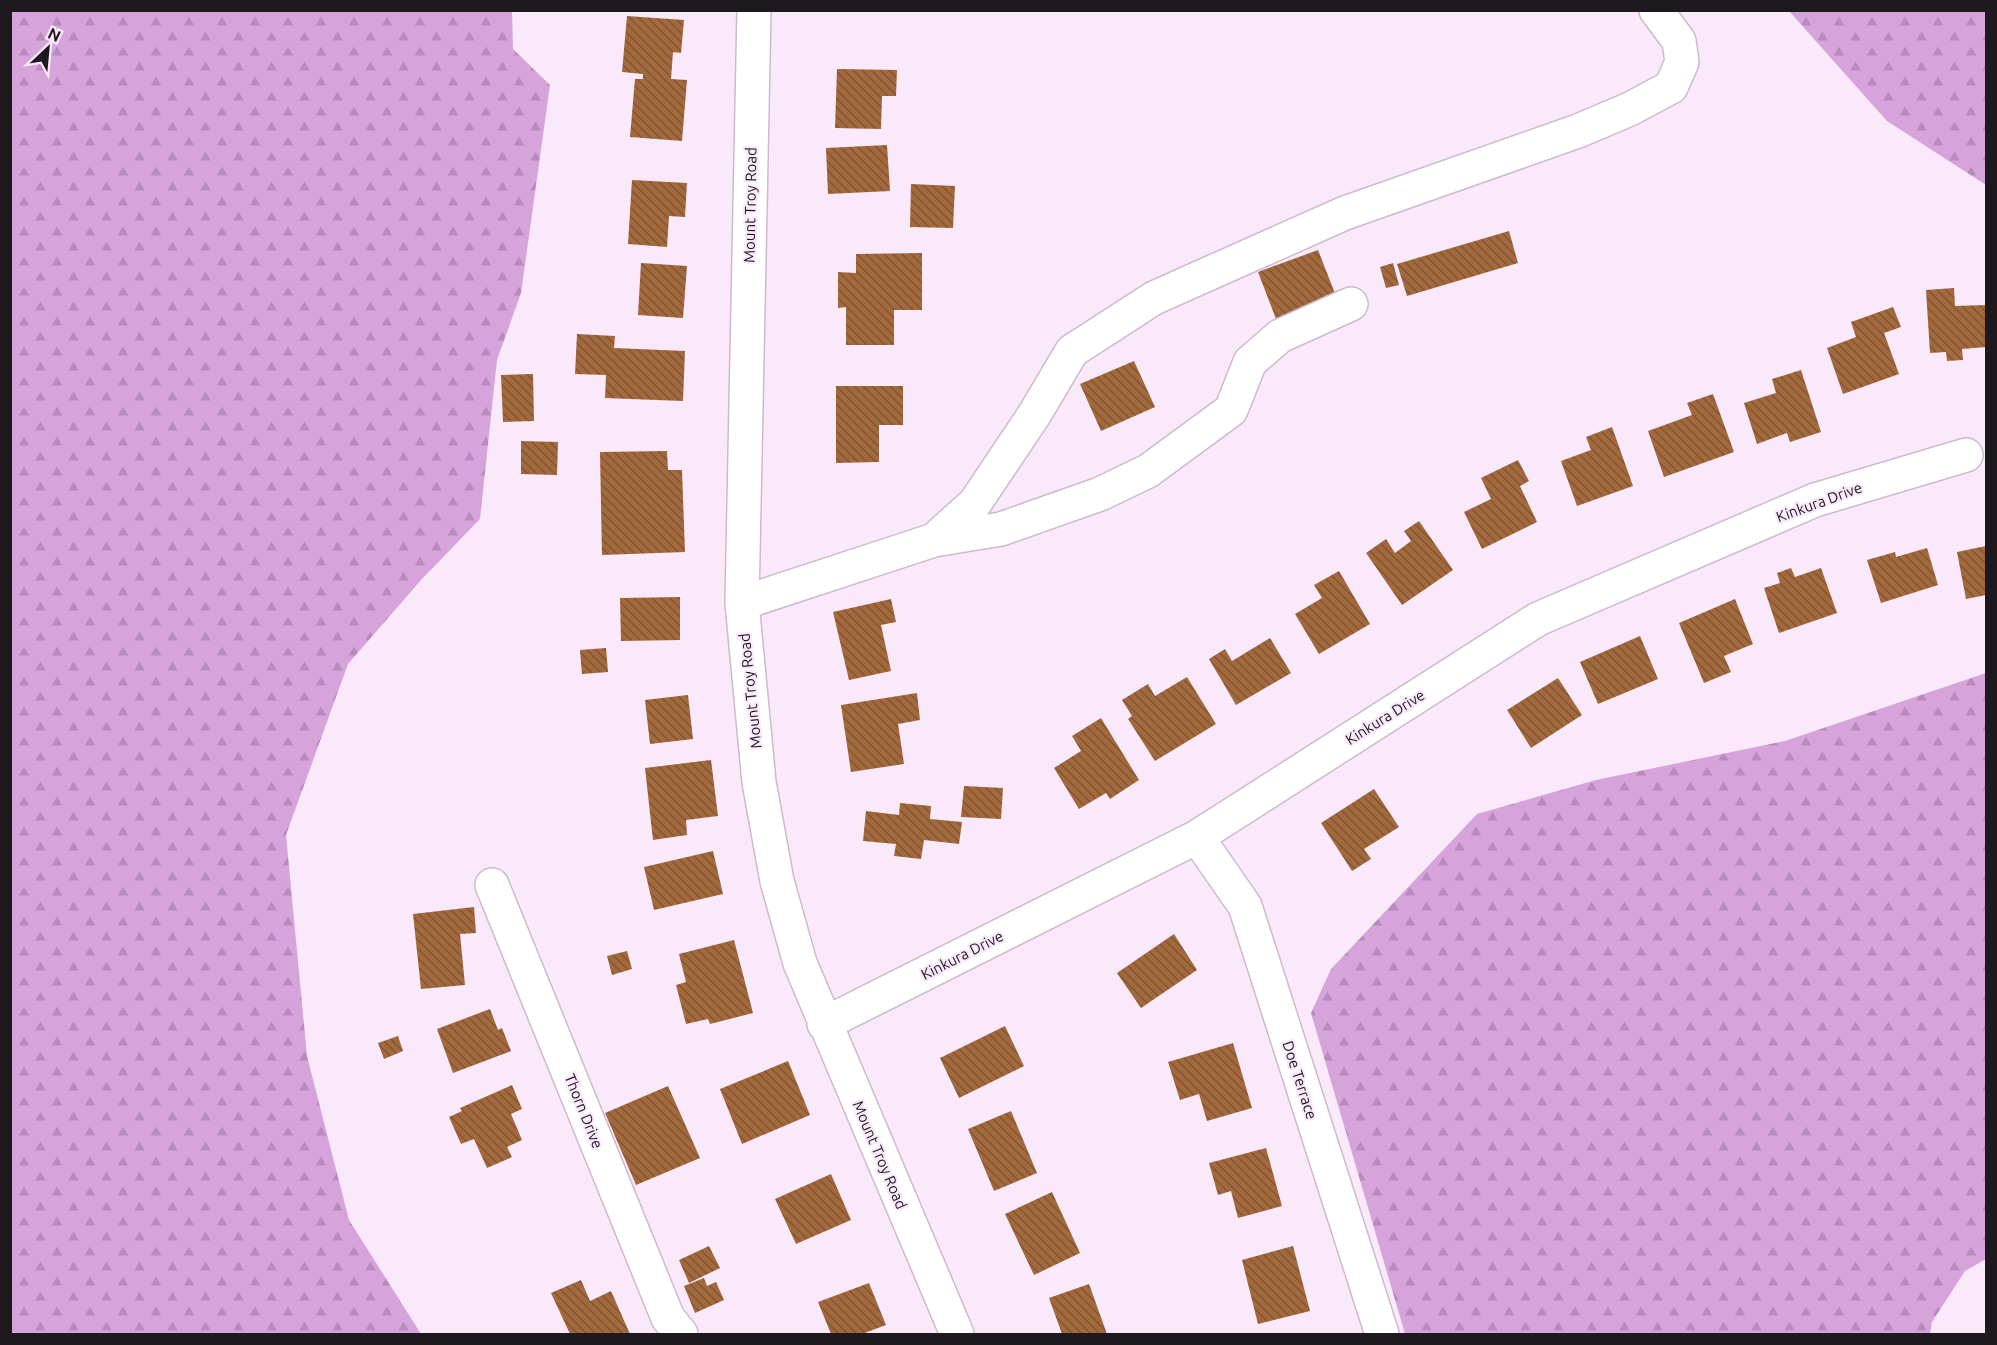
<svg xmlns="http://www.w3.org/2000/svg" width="1997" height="1345" viewBox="0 0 1997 1345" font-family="Ubuntu,sans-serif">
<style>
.forest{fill:url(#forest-firs)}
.building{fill:url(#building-back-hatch)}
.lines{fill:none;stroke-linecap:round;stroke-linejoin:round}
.minor-casing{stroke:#ccbbcd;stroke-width:36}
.minor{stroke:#fff;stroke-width:33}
.labels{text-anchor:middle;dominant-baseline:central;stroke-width:4.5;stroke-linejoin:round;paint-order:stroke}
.street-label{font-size:15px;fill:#1e181f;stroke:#fae8fb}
</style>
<defs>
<pattern id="forest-firs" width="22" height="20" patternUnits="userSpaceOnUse" patternTransform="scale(1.5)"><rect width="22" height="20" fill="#d6a4db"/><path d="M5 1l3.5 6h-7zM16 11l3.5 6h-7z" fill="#b78cbc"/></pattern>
<pattern id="building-back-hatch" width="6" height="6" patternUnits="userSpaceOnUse" patternTransform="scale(1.5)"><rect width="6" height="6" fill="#a2693d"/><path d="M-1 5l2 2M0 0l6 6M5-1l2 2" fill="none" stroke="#835533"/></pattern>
</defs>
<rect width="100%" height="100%" fill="#fae8fb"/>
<path class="forest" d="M10,11H512L513,49L550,85L521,293L497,360L480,519L421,580L348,664L286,835L307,1056L349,1220L421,1334H11Z
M1789,11H1986V185L1887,121Z
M1986,673V1259L1965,1271L1932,1322L1930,1334H1405L1311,1013L1331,969L1477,814L1596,780L1785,741Z"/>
<path class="building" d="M627,16L684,20L681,53L673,52L671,79L687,80L682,141L630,137L635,79H643V74L622,72Z
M837,69L897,70L896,96H882L881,129L835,128Z
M887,145L890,191L828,194L826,148Z
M632,180L687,183L685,217L669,216L667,247L628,244Z
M911,184L955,186L953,228L910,227Z
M1509,231L1518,263L1407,296L1397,264Z
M1318,250L1336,296L1276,319L1258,272Z
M922,253V310H894V345H846V307L838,308V272L856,273V254Z
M641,263L687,266L683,318L638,315Z
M1393,263L1399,285L1386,288L1380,267Z
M1954,288L1955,306L1986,305V347L1962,349L1963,360L1947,361L1946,352L1930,353L1926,290Z
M1893,307L1901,327L1884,333L1899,374L1843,394L1827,348L1856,337L1851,322Z
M577,334L615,336L614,348L685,351L683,401L605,398L606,375L575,374Z
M1134,361L1155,407L1101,431L1080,384Z
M1801,370L1821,432L1790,442L1787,433L1757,444L1744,403L1776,393L1772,379Z
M533,374L534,421L503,422L501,375Z
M836,386H903V425H879V462L836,463Z
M1713,394L1734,452L1664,477L1648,431L1692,415L1687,403Z
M1612,427L1633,486L1577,506L1561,461L1591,450L1586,437Z
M521,441L558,442L557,475L521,474Z
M667,451L668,470H682L685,552L602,555L600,452Z
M1518,460L1529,481L1520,486L1537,522L1482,549L1464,512L1491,499L1481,478Z
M1419,521L1453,570L1402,605L1366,553L1386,539L1395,553L1411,541L1404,531Z
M1986,546V595L1966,599L1957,552Z
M1927,548L1938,585L1881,603L1867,560L1895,552L1896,557Z
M1791,568L1795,577L1821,568L1837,613L1779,633L1764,588L1780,583L1777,573Z
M1339,571L1370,624L1319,654L1295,614L1322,598L1314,585Z
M680,597V640L621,641L620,598Z
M891,599L896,622L881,625L891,671L849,680L833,612Z
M1735,599L1753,644L1724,656L1731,672L1704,683L1679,623Z
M1640,636L1658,679L1598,704L1580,662Z
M1270,638L1291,673L1236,705L1209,659L1225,649L1232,661Z
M606,648L608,672L582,674L580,650Z
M1187,677L1216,724L1155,761L1128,719L1132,716L1122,700L1148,684L1155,696Z
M1558,678L1582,715L1531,748L1507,710Z
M917,693L920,720L898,724L904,764L851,772L841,705Z
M688,695L693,739L650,744L645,700Z
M1101,718L1139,780L1110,799L1106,793L1079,809L1054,768L1081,751L1072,736Z
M711,760L718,816L686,820L687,835L653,840L645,768Z
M964,786L1003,788L1001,819L961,817Z
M1374,789L1399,827L1364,849L1371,859L1352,871L1321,823Z
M900,803L931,806L930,819L962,822L959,844L924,840L921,859L894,856L896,844L863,841L866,811L899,815Z
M713,851L723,894L654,910L644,867Z
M474,907L476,933L460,934L465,985L421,989L413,914Z
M1174,934L1197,970L1141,1008L1117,973Z
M734,940L753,1013L710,1024L708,1019L686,1024L676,985L686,982L679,954Z
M627,951L632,969L612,975L607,956Z
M490,1009L498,1030L502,1028L511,1051L453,1073L437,1029Z
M1005,1026L1024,1066L959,1098L940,1058Z
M398,1036L403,1051L384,1059L378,1043Z
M1233,1043L1252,1108L1207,1121L1199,1094L1180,1100L1168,1062Z
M788,1061L810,1115L742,1144L720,1089Z
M512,1085L522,1109L511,1114L522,1140L507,1147L512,1157L487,1168L474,1139L461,1144L449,1117L462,1111L460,1108Z
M668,1086L700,1158L636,1185L605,1113Z
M1011,1111L1037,1173L994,1191L968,1129Z
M1266,1148L1282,1206L1238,1218L1231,1191L1218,1195L1209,1163Z
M831,1174L851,1220L796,1244L775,1199Z
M1052,1192L1080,1253L1034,1275L1005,1214Z
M709,1246L720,1268L689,1283L679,1260Z
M1293,1246L1310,1311L1258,1324L1242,1260Z
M704,1278L707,1286L716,1282L724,1300L695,1313L684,1286Z
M581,1280L590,1301L611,1291L630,1334H570L551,1293Z
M869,1283L886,1325L862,1334H831L818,1302Z
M1089,1284L1107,1334H1062L1049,1298Z"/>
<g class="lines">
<defs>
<path id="minor" d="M754,10L742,603L759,782L777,881L800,963L957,1334
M934,540L1001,529L1100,494L1148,471L1231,410L1250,362L1280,336L1351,304
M742,603L934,540L975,503L1034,415L1072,351L1154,298L1345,213L1578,131L1630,109L1671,87L1682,62L1679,41L1656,10
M1197,837L1245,906L1382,1334
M492,885L668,1318L681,1334
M824,1024L1197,837L1538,619L1815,500L1966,455"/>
</defs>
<use href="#minor" class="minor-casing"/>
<use href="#minor" class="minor"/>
</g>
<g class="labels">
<g class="street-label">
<text transform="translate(750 205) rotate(-89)">Mount Troy Road</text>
<text transform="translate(1819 502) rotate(-20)">Kinkura Drive</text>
<text transform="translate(750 691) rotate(-96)">Mount Troy Road</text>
<text transform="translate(1385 717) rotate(-32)">Kinkura Drive</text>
<text transform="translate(962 955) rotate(-27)">Kinkura Drive</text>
<text transform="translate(1300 1080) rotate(72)">Doe Terrace</text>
<text transform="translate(584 1111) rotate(68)">Thorn Drive</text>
<text transform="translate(880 1155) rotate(67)">Mount Troy Road</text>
</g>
</g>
<rect width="1997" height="1345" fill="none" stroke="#1e181f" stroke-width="24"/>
<g transform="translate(48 48) rotate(26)" stroke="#fae8fb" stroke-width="4.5" paint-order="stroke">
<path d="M0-4.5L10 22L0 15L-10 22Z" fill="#1e181f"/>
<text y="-9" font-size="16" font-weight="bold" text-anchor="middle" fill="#1e181f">N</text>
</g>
</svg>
